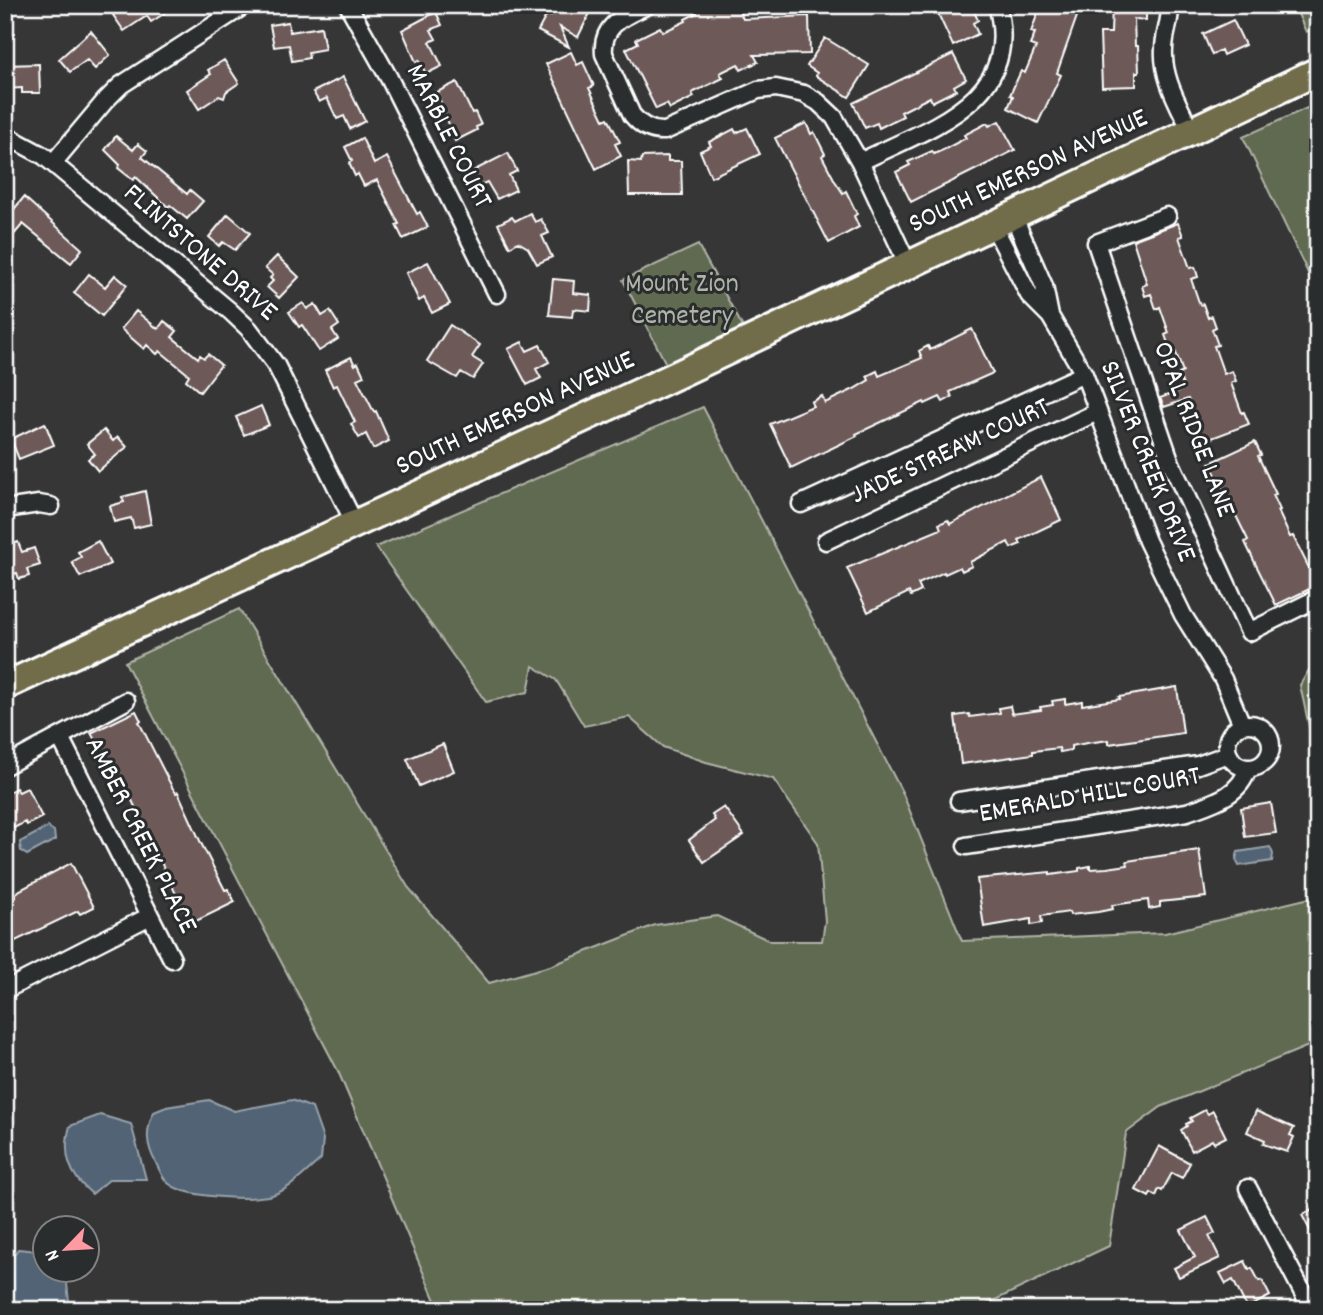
<svg xmlns="http://www.w3.org/2000/svg" width="1323" height="1315" viewBox="0 0 1323 1315" font-family="Dekko,sans-serif">
<style>
.green{fill:#616a51;stroke:#b0b4a8;stroke-width:2}
.water{fill:#516474;stroke:#97a2ac;stroke-width:2}
.building{fill:#6d5a59;stroke:#fff;stroke-width:2}
.lines{fill:none;stroke-linecap:round;stroke-linejoin:round}
.street-casing{stroke:#fff;stroke-width:21}
.primary-casing{stroke:#fff;stroke-width:32}
.street{stroke:#2a2d2e;stroke-width:16}
.primary{stroke:#716d4b;stroke-width:26}
.labels{text-anchor:middle;dominant-baseline:central;stroke-width:6;stroke-linejoin:round;paint-order:stroke}
.street-label{font-size:28px;fill:#fff;stroke:#2a2d2e}
.park-label{font-size:28px;fill:#b0b4a8;stroke:#2a2d2e}
</style>
<rect width="100%" height="100%" fill="#373637"/>
<filter id="ink" filterUnits="userSpaceOnUse"><feTurbulence type="fractalNoise" baseFrequency=".0143" numOctaves="2"/><feDisplacementMap in="SourceGraphic" scale="14" xChannelSelector="R" yChannelSelector="G"/><feConvolveMatrix kernelMatrix="1 2 1 2 8 2 1 2 1" color-interpolation-filters="sRGB"/></filter>
<g filter="url(#ink)">
<path class="green" d="M1294,5H1318V27L1306,32Z
M1318,103V294L1243,137Z
M698,245L744,329L666,364L623,280Z
M703,407L903,794L962,941L1165,933L1318,896V1042L1161,1107L1126,1133L1109,1246L974,1310H439L338,1071L125,662L239,609L408,887L489,983L550,966L655,925L717,916L770,941H822L825,921L818,843L773,779L706,762L663,747L629,717L584,726L556,680L533,666L528,692L486,702L376,547Z
M1318,655V768L1300,685Z"/>
<path class="water" d="M48,827L54,831L55,840L27,855L21,851L20,842Z
M1270,847L1273,854L1272,861L1239,866L1236,859L1238,852Z
M209,1100L234,1111L292,1100L312,1108L323,1139L321,1159C306,1172 288,1192 268,1196C246,1200 183,1198 167,1182C162,1177 159,1169 156,1163C146,1145 145,1130 154,1112L166,1107Z
M100,1115L131,1124L146,1179H110L92,1194C69,1175 62,1154 70,1126Z
M18,1249L39,1251L45,1255L46,1270H61L66,1275L70,1310H5C5,1300 7,1296 11,1288C16,1272 4,1267 18,1249Z"/>
<path class="building" d="M128,5H164L161,7L165,13L151,22L147,16L124,31L113,15Z
M556,5H590L587,12L590,13L578,37L560,27L569,47L538,31L547,14L551,16Z
M702,5H737L743,19L809,16L810,54L754,55L758,62L741,70L738,64L720,73L723,78L692,93L694,97L670,109L667,104L656,109L626,49L638,43L636,39L660,27L663,32L686,21L685,19L697,13L695,9Z
M934,5H971L978,20L973,23L978,34L953,46Z
M1045,5H1081L1057,73L1061,75L1038,123L1008,108L1013,96L1010,95L1021,71L1025,73L1036,47L1030,45L1035,33L1031,32L1040,7L1044,9Z
M1112,5H1146V20L1134,19L1135,46H1138L1139,72H1136V86L1102,87L1100,33H1111Z
M436,12L442,25L431,30L436,39L430,42L442,66L426,74L419,60L416,62L402,30Z
M1233,20L1245,45L1223,55L1221,50L1212,55L1203,34Z
M288,22L290,32L321,27L325,49L308,52L309,58L292,61L289,45L274,47L270,25Z
M91,31L110,55L95,69L87,60L70,72L59,59Z
M825,38L869,65L849,97L816,76L817,73L807,66Z
M571,52L577,65L583,62L594,86L589,88L595,101L604,120L608,118L620,142L615,144L621,156L596,169L546,64Z
M953,54L966,79L954,86L956,90L932,102L930,97L901,112L903,116L879,128L877,123L865,128L853,103Z
M224,60L239,83L226,92L224,98L219,96L199,109L187,90L211,74L208,70Z
M39,64L40,93H22V88L5,89V65Z
M343,77L365,121L350,129L344,116L337,119L327,98L319,102L313,92Z
M457,82L472,113L475,112L481,125L476,127L477,130L455,141L437,92Z
M999,121L1015,150L911,202L896,172L910,165L908,162L932,151L934,154L945,149L966,138L964,135L987,123L989,126Z
M806,123L811,134L814,132L825,154L822,156L835,181L843,193L846,191L857,214L854,216L859,227L829,243L775,138Z
M747,128L760,154L711,177L700,151L711,146L709,142L734,129L736,133Z
M116,136L133,150L138,144L147,151L142,157L187,194L190,190L203,201L187,219L170,205L168,207L136,177L133,180L118,168L120,165L105,150Z
M362,138L374,164L387,157L417,214L420,212L428,227L403,239L396,225L399,224L377,180L364,186L358,174L355,176L349,163L352,161L345,147Z
M508,153L517,171L509,175L516,190L497,199L487,182L478,186L471,172Z
M668,156V161H681L682,195H629L628,161L641,162L642,157Z
M24,197L82,249L71,263L23,224L5,245V220Z
M530,213L535,222L541,219L549,233L542,236L552,257L537,264L528,248L518,242L510,247L498,224L512,217L515,221Z
M228,214L250,233L235,250L223,242L219,246L209,237Z
M1178,223L1183,236L1179,237L1190,268L1195,267L1198,277L1191,279L1200,305L1203,304L1208,318L1212,316L1216,327L1212,329L1218,345L1214,346L1224,374L1232,371L1236,381L1231,383L1242,413L1244,412L1249,424L1204,441L1188,399L1164,407L1160,398L1184,389L1179,374L1183,372L1173,345L1169,346L1165,335L1169,333L1160,307L1156,309L1151,294L1145,296L1142,286L1147,284L1133,240Z
M277,256L299,277L279,298L267,287L273,281L270,278L273,275L265,268Z
M428,262L450,304L432,313L424,298L419,301L406,273Z
M89,274L105,287L115,275L127,285L102,316L74,293Z
M553,279L574,281L573,293L591,295L590,311L573,309L572,317L549,315Z
M303,303L307,309L315,304L322,316L330,311L339,325L332,330L338,339L319,351L302,325L299,327L289,312Z
M136,311L158,329L164,321L177,331L172,337L198,358L200,355L204,358L208,354L221,365L200,392L186,380L189,375L160,351L157,354L147,345L144,349L121,329Z
M450,325L480,345L472,357L483,364L473,379L461,372L457,378L427,361Z
M972,329L993,373L950,392L952,397L943,402L940,397L925,404L924,402L856,434L857,436L791,468L770,424L813,406L811,402L822,396L825,403L854,389L869,380L867,376L877,371L879,376L922,358L919,351L928,346L930,350Z
M522,342L527,351L540,345L549,362L536,369L541,378L527,385L508,349Z
M351,357L355,365L358,363L364,376L357,379L374,412L376,411L389,441L373,449L366,434L359,438L351,424L355,422L337,385L333,387L325,370Z
M261,406L269,425L244,435L236,417Z
M45,423L54,445L19,459L11,439Z
M104,430L113,441L118,437L127,447L98,471L88,459L95,454L87,444Z
M1255,442L1261,455L1258,456L1276,494L1273,495L1280,510L1278,511L1290,537L1293,536L1312,574L1314,573L1318,582V585L1276,605L1256,565L1245,542L1248,540L1210,463Z
M1041,477L1061,520L1019,540L1021,544L1011,548L1008,542L970,562L972,566L962,571L960,567L945,574L944,572L918,584L921,591L911,596L909,592L868,612L847,568L941,529L939,524L948,520L950,524Z
M145,491L151,524L134,528L131,518L114,522L110,506L124,502L122,497Z
M98,541L110,564L80,577L72,562L81,557L78,552Z
M18,542L22,552L34,548L40,565L27,569L29,576L19,579L17,573L13,574L5,552V547Z
M1177,687L1183,733L1109,744V740L1087,743L1071,746V750L1060,752L1059,748L1033,751V754L961,764L955,716L969,714L970,717L1000,713L999,708L1010,706L1012,714L1041,710L1040,707L1053,705L1052,701L1065,699V704L1082,701V705L1120,699L1119,697Z
M136,711L141,721L139,722L172,787L176,793L178,792L201,843L225,890L228,889L235,902L190,924L129,794L126,796L119,782L114,784L109,774L113,772L91,733Z
M443,744L454,771L419,786L407,759Z
M16,788L19,792L27,788L42,817L27,825L25,822L14,828L5,812V794Z
M1271,803L1276,833L1245,837L1241,808Z
M724,807L744,835L704,862L689,840L715,820L712,815Z
M1199,850L1206,897L1160,902V907L1149,909L1148,900L1120,904L1112,905L1113,909L1098,912L1070,915L1069,912L1041,916L1042,923L1031,925V919L984,927L977,879L1050,872V875L1079,871V868L1090,866V869L1107,868L1128,865L1127,861Z
M71,863L94,907L80,914L78,911L5,946V902L15,897L14,895L20,890Z
M1205,1110L1208,1114L1213,1111L1226,1137L1214,1143L1212,1140L1192,1151L1181,1130L1187,1126L1186,1124L1192,1121L1190,1118Z
M1256,1111L1294,1128L1290,1135L1294,1137L1287,1152L1263,1144L1265,1140L1247,1132Z
M1159,1146L1190,1163L1182,1178L1172,1173L1162,1191L1159,1189L1156,1196L1151,1193L1149,1197L1136,1190Z
M1318,1207V1246L1302,1215Z
M1207,1217L1215,1233L1209,1236L1220,1258L1179,1277L1174,1268L1195,1257L1181,1230Z
M1245,1261L1249,1269L1252,1268L1259,1281L1262,1280L1270,1296L1247,1308L1233,1280L1226,1284L1220,1273Z"/>
<g class="lines">
<defs>
<path id="street" d="M348,5L389,78L497,294
M648,5C625,16 601,24 604,54L632,115C641,126 651,132 665,131L758,90L776,88L804,94L818,102L834,117L860,162L908,265
M1170,5C1171,20 1164,34 1164,49C1162,78 1179,105 1191,131
M5,135L44,156L230,311L249,329L276,365L355,524
M860,162C928,128 1024,101 997,5
M53,163L105,101L121,85L245,5
M1013,215L1044,286L1050,316
M1167,216L1096,243L1171,463L1249,632L1318,598
M993,225L1029,295L1050,316L1084,374L1147,541L1183,615L1223,679L1242,725
M801,504L1084,374
M5,509L39,504L51,506
M826,541L1097,412
M1227 746a22 22 0 1 1 44 0a22 22 0 1 1-44 0Z
M60,737L172,959
M5,766L126,701
M959,801L1198,765L1228,754
M966,846L1187,812C1212,803 1240,796 1248,768
M5,990L150,916
M1248,1188L1312,1310"/>
<path id="primary" d="M5,686L666,380L1318,71"/>
</defs>
<use href="#street" class="street-casing"/>
<use href="#primary" class="primary-casing"/>
<use href="#street" class="street"/>
<use href="#primary" class="primary"/>
</g>
</g>
<g class="labels">
<g class="street-label">
<text transform="translate(447 137) rotate(63)">MARBLE COURT</text>
<text transform="translate(1029 173) rotate(-25)">SOUTH EMERSON AVENUE</text>
<text transform="translate(199 254) rotate(41)">FLINTSTONE DRIVE</text>
<text transform="translate(516 415) rotate(-25)">SOUTH EMERSON AVENUE</text>
<text transform="translate(1192 430) rotate(69)">OPAL RIDGE LANE</text>
<text transform="translate(951 453) rotate(-25)">JADE STREAM COURT</text>
<text transform="translate(1146 462) rotate(68)">SILVER CREEK DRIVE</text>
<text transform="translate(1090 797) rotate(-10)">EMERALD HILL COURT</text>
<text transform="translate(139 836) rotate(63)">AMBER CREEK PLACE</text>
</g>
<g class="park-label">
<text x="682" y="286">Mount Zion<tspan x="682" dy="32">Cemetery</tspan></text>
</g>
</g>
<rect width="1323" height="1315" fill="none" stroke="#2a2d2e" stroke-width="28"/>
<rect x="14" y="14" width="1295" height="1287" fill="none" stroke="#fff" stroke-width="2.5" filter="url(#ink)"/>
<g transform="translate(66 1249) rotate(245)"><circle r="33" fill="#2a2d2e" stroke="#7f8182" stroke-width="2"/>
<path d="M0-5L12 26L0 18L-12 26Z" fill="#ff9aa2"/>
<text y="-10" font-size="19" font-weight="bold" text-anchor="middle" fill="#ffffff">N</text>
</g>
</svg>
